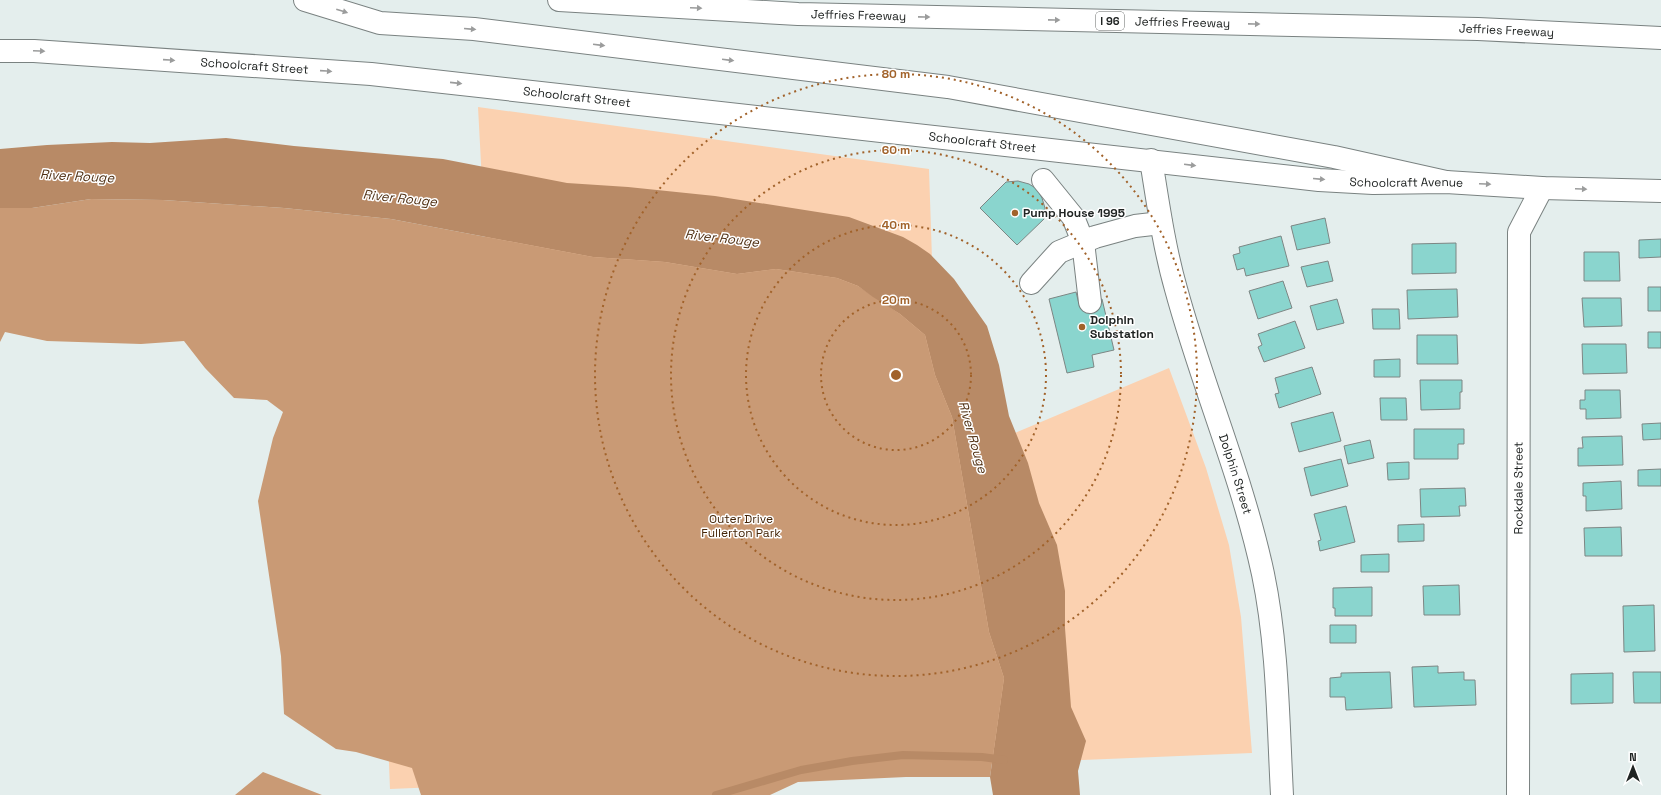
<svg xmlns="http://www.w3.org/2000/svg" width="1661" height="795" viewBox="0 0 1661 795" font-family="'Space Grotesk',sans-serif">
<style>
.green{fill:#fbd1b0}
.forest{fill:#c99a75}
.water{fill:#b88a66}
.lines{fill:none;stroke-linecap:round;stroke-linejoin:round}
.stream{stroke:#b88a66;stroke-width:8}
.building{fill:#8ad5ce;stroke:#7d8684}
.minor-casing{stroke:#7a8281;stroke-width:24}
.major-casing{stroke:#7a8281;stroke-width:24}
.highway-casing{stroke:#7a8281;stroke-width:24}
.minor{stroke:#fff;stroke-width:22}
.major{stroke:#fff;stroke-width:22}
.highway{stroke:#fff;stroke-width:22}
.oneway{fill:#9b9c9c}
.ring{fill:none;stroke:#a1622a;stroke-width:2;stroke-dasharray:2 4}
.poi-dot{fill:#a1622a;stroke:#fff;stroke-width:1.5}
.labels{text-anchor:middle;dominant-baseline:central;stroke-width:3;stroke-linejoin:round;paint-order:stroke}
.shield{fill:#fff;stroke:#636665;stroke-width:1}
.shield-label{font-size:11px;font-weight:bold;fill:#202423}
.street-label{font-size:12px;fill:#202423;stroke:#fff}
.poi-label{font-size:12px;font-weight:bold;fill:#202423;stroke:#fff;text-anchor:start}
.park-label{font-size:12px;fill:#452507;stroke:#fff}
.water-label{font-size:13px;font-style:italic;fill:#4f2f12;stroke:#fff}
.centre{fill:#a1622a;stroke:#fff;stroke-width:2}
.ring-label{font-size:12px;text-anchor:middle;font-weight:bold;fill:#a1622a;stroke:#fff;stroke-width:3;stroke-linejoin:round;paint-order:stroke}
</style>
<rect width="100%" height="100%" fill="#e4eeed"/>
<path class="green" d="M478,107L929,169L934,319L977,449L1169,368L1206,468L1229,545L1241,617L1252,753L390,789L385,663L487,276Z"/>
<path class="forest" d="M91,199L163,200L284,208L391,219L593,257L665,262L737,274L776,269L837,278L858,286L900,314L925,335L935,375L952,417L989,632L1004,678L990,777H906L798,782L770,795H421L412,768L356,752L336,749L284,714L281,656L258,501L273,438L283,412L267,400L234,398L205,368L184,341L141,344L47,341L5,332L0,342V208H32Z
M263,772L322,795H235Z"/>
<path class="water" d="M226,138L294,146L443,159L567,183L628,187L715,196L849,217L903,237L917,245L930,254L954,279L987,326L999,365L1009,416L1028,463L1039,503L1057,545L1065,591V628L1071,707L1086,741L1078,771L1080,795H993L990,777L1004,678L989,632L952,417L935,375L925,335L900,314L873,297L858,286L837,278L776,269L737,274L665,262L593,257L391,219L284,208L163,200L91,199L32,208H0V149L47,145L112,142L150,143Z"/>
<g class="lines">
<path class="stream" d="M716,795L801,770L852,761L903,755L982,757L1004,760"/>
</g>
<path class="building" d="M1018,181L1029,184L1037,189L1042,198L1045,208L1044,219L1017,245L980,208L1006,182Z
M1325,218L1330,243L1297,250L1291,226Z
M1281,236L1289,266L1246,276L1244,268L1237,270L1233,255L1240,253L1239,247Z
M1661,239V257L1639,258V240Z
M1456,243V273L1412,274V244Z
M1584,252H1619L1620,281H1584Z
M1328,261L1333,281L1307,287L1301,267Z
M1283,281L1292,308L1258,319L1249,291Z
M1648,287H1661V311H1648Z
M1457,289L1458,317L1408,319L1407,290Z
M1076,292L1079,304L1102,299L1114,350L1092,355L1094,367L1067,373L1049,299Z
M1582,298H1621L1622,326L1584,327Z
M1337,299L1344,323L1317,330L1310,306Z
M1372,309H1399L1400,329H1373Z
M1295,321L1305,348L1264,362L1258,347L1262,345L1258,334Z
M1648,332H1661V348H1648Z
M1417,335H1457L1458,364H1417Z
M1582,344H1626L1627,373L1583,374Z
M1400,359V377H1374V360Z
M1312,367L1321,394L1279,408L1275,394L1279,393L1275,378Z
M1420,380H1462V392H1460V409L1421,410Z
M1585,390H1620L1621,418L1586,419V409H1580V400H1585Z
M1380,398H1406L1407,420H1381Z
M1333,412L1341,441L1299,452L1291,423Z
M1661,423V439L1643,440L1642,424Z
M1414,429H1464V444H1458V459H1414Z
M1622,436L1623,465L1578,466V448H1583L1582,437Z
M1370,440L1374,458L1348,464L1344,446Z
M1341,459L1348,486L1311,496L1304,468Z
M1409,462V479L1388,480L1387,463Z
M1661,469V486H1638V470Z
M1621,481L1622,509L1586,511V496H1583V483Z
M1465,488L1466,506H1459L1460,516L1421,517L1420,489Z
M1346,506L1355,542L1320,551L1318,541L1321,540L1314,514Z
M1424,524V541L1398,542V525Z
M1621,527L1622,556H1585L1584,528Z
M1389,554V572H1361V555Z
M1459,585L1460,615H1424L1423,586Z
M1372,587V616H1335V608H1333V588Z
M1654,605L1655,651L1624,652L1623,606Z
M1330,625H1356V643H1330Z
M1438,666V673L1464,672V680H1475L1476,705L1414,707L1412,667Z
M1390,672L1392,708L1346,710L1345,697H1330V678L1341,677V673Z
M1633,672H1661V703H1634Z
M1613,673V703L1571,704V674Z"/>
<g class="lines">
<defs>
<g id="minor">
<path id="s1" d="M1151,160C1158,203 1164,247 1176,289C1202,385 1242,476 1263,574C1278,646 1278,721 1282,795"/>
<path d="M1043,180L1073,217L1083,242L1090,302"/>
<path d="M1031,283L1059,252L1095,237L1135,226L1161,223"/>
<path id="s2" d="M1518,795L1519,232L1542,188"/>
</g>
<g id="major">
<path id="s3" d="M0,51H34L371,74L1319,180L1373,183L1446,182L1542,188L1661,191"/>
</g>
<g id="highway">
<path d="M305,0L380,23L474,29L948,87L1334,157L1446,182"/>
<path id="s4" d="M559,0L798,14L1478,29L1661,38"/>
</g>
</defs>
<use href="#minor" class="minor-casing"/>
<use href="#major" class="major-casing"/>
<use href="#highway" class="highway-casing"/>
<use href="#minor" class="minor"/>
<use href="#major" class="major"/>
<use href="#highway" class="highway"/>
</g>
<defs><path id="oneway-solid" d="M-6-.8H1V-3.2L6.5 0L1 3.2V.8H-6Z"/></defs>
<g class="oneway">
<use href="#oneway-solid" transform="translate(696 8) rotate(3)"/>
<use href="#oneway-solid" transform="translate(342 11) rotate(17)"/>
<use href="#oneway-solid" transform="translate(924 17) rotate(1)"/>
<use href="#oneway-solid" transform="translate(1054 20) rotate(1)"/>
<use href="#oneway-solid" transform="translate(1254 24) rotate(1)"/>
<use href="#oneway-solid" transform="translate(470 29) rotate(5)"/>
<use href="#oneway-solid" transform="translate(599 45) rotate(7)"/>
<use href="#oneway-solid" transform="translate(39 51) rotate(3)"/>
<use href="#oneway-solid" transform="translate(169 60) rotate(4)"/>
<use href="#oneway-solid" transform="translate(728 60) rotate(7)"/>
<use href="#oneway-solid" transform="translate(326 71) rotate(4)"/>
<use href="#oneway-solid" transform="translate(456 83) rotate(6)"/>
<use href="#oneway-solid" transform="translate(1190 165) rotate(7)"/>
<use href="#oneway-solid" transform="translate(1319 179) rotate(5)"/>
<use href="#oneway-solid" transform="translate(1485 184) rotate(3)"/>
<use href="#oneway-solid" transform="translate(1581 189) rotate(2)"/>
</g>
<g class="ring">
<circle cx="896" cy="375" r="75"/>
<circle cx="896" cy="375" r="150"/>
<circle cx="896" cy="375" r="225"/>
<circle cx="896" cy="375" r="301"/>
</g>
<g class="poi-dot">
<circle cx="1015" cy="213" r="4"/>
<circle cx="1082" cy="327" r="4"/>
</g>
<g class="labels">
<rect class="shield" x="1096" y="12" width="28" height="18" rx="3"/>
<g class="shield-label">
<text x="1110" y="21">I 96</text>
</g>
<g class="street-label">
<text stroke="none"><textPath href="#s4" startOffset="300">Jeffries Freeway</textPath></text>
<text stroke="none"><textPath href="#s4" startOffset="624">Jeffries Freeway</textPath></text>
<text stroke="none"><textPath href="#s4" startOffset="948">Jeffries Freeway</textPath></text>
<text stroke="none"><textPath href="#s3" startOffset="255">Schoolcraft Street</textPath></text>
<text stroke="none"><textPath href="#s3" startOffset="579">Schoolcraft Street</textPath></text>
<text stroke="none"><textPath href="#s3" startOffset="987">Schoolcraft Street</textPath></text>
<text stroke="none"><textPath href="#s3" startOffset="1413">Schoolcraft Avenue</textPath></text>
<text stroke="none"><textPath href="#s1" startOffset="326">Dolphin Street</textPath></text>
<text stroke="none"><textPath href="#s2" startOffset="307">Rockdale Street</textPath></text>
</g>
<g class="poi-label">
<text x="1023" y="213">Pump House 1995</text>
<text x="1090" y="320">Dolphin<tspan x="1090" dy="14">Substation</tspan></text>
</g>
<g class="park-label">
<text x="741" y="519">Outer Drive<tspan x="741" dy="14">Fullerton Park</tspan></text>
</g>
<g class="water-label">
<text transform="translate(77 176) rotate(3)">River Rouge</text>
<text transform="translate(400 198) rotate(6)">River Rouge</text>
<text transform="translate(722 238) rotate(7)">River Rouge</text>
<text transform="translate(973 437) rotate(74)">River Rouge</text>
</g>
</g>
<circle cx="896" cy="375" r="6" class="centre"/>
<g class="ring-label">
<text x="896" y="78">80 m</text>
<text x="896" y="154">60 m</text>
<text x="896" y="229">40 m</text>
<text x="896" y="304">20 m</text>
</g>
<g transform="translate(1633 767)" stroke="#ffffff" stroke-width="3" paint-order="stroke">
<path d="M0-3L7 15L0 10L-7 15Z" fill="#202423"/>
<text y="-6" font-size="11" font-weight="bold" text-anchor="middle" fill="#202423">N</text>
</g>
</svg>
